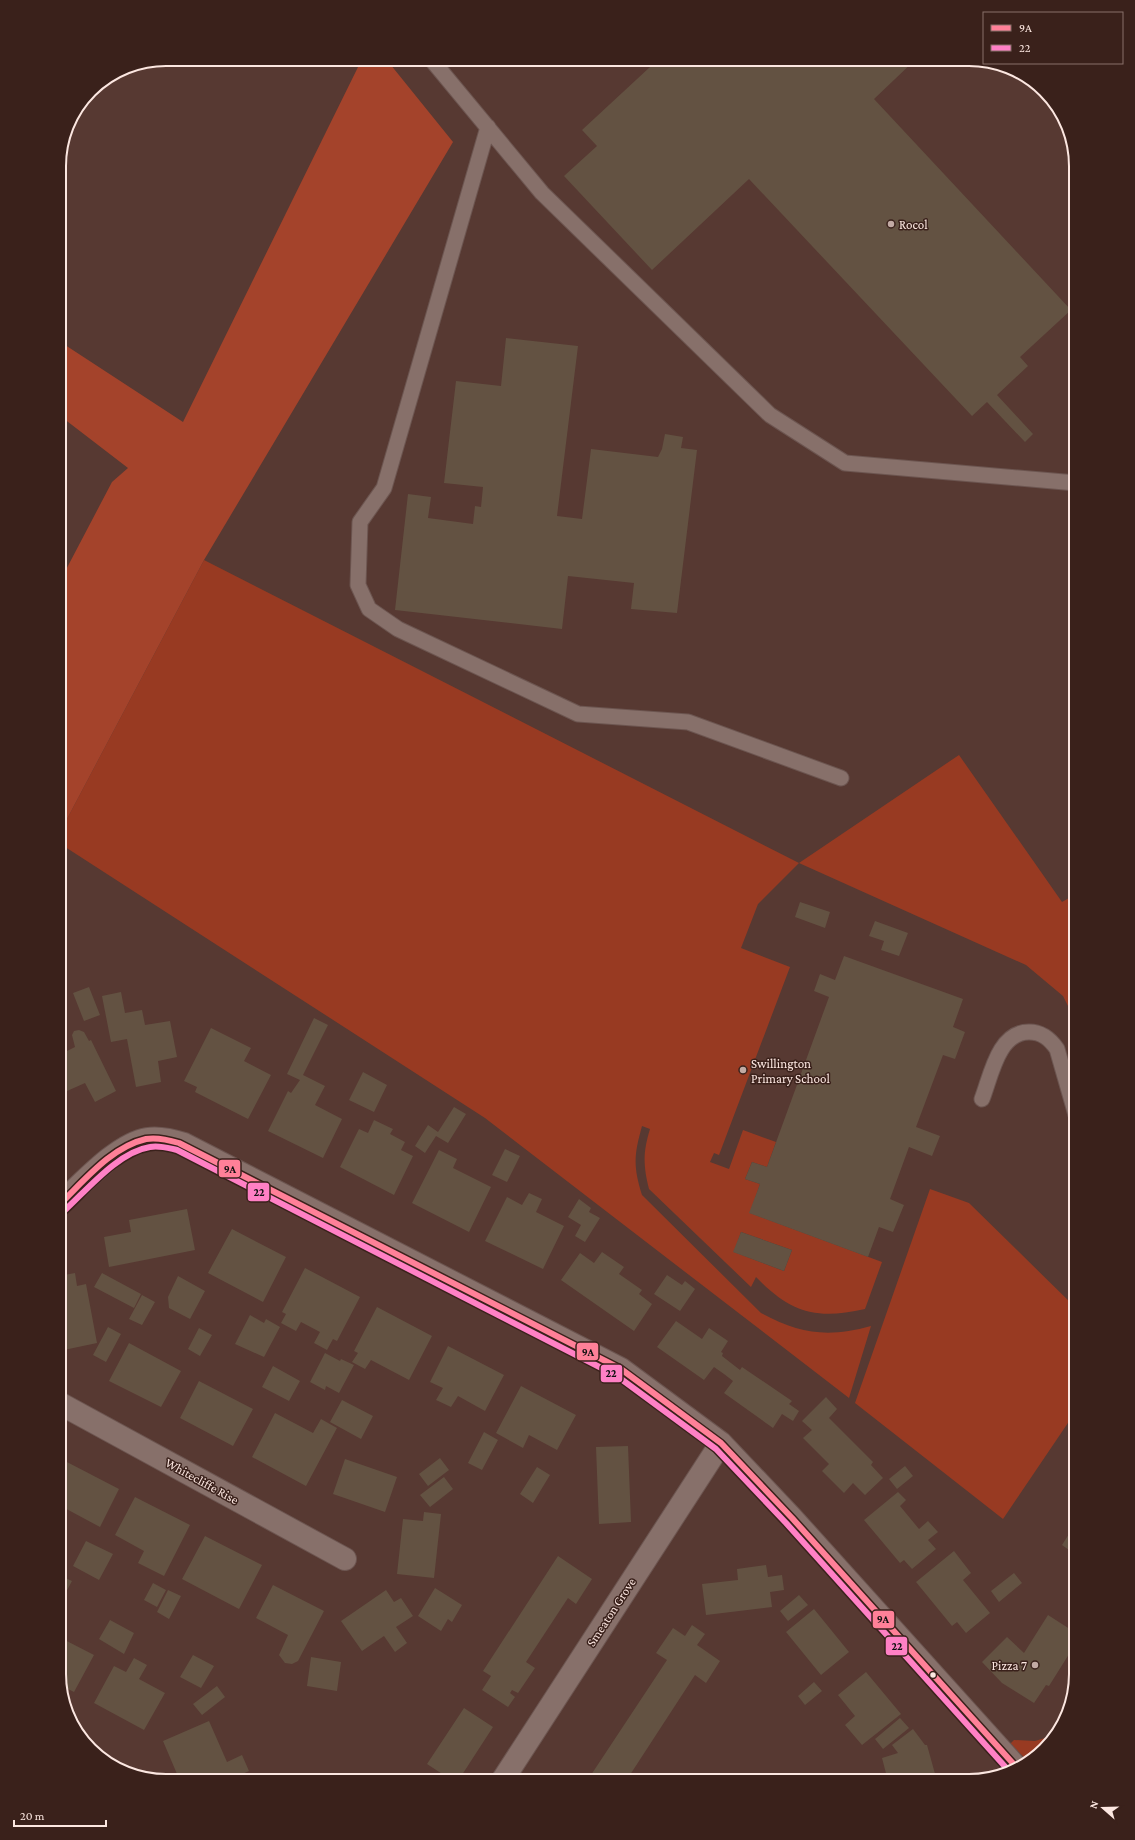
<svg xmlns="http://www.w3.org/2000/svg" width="1135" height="1840" viewBox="0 0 1135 1840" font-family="'Crimson Pro',serif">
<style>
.green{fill:#983a22;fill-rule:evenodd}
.forest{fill:#a4432b}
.building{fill:#635242}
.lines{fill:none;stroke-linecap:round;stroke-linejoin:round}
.service-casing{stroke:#6c5550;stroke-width:17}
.minor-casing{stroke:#6c5550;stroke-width:24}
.service{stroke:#87706a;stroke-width:15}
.minor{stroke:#87706a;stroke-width:22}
.bus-1-casing{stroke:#3a211b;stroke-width:9}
.bus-2-casing{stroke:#3a211b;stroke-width:9}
.bus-1{stroke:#ff8098;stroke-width:6}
.bus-2{stroke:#ff80c5;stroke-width:6}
.poi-dot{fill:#c2aaa4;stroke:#3a211b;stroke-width:1.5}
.bus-dot{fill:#fce7e1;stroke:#3a211b;stroke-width:1.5}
.labels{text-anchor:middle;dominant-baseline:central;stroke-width:3;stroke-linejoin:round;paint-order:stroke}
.poi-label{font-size:13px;fill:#fce7e1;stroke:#3a211b;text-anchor:start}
.street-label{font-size:13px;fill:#fce7e1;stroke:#3a211b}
.rim{fill:none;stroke:#fce7e1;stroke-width:2}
.line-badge{stroke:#3a211b;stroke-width:1.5}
.pale-badge-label{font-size:11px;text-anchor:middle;font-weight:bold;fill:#111}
</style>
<rect width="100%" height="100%" fill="#573932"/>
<path class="green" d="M204,560L799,863L959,755L1062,902L1076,894V1022L1063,996L1026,965L799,863L758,904L741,948L790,967L719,1155L714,1153L710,1162L729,1169L743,1130L776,1142L767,1167L752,1162L745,1179L760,1184L750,1213L882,1262L865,1309C816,1320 791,1313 756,1277L751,1287L649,1189C643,1165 643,1152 650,1129L642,1126C634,1155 633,1166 642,1195L761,1313C800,1334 828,1338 871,1326L849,1398L485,1118L59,843V834ZM741,1232L792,1250L784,1271L734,1252Z
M930,1189L969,1203L1076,1308V1411L1003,1519L855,1403Z
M1045,1738L1048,1740L1027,1760L1010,1744L1014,1740L1035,1741Z"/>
<path class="forest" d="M362,59H386L453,142L204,560L59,834V583L112,482L128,468L59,415V341L183,422Z"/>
<path class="building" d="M642,59H916L874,99L1071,310L1020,357L1028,366L997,395L1033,434L1025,442L987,402L972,416L749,179L652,270L564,176L597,146L582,130L650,67Z
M506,338L578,346L557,516L582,519L591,449L658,457L662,449L665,434L683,437L681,448L697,450L677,613L631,609L634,583L568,576L562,629L395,610L408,494L431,497L428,518L473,524L475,506L481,507L483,487L444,483L456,381L501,386Z
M800,902L830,912L825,928L795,917Z
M875,921L908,933L899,956L881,950L884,941L869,936Z
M844,956L963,999L953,1027L965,1032L955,1059L943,1055L916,1127L940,1136L932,1156L909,1147L890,1199L904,1205L893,1232L879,1227L868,1257L749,1213L760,1184L745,1179L752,1162L767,1167L829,997L814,991L820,974L835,980Z
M89,987L100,1015L84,1021L73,993Z
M121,992L125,1013L142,1010L145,1025L170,1021L177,1057L158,1061L161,1082L136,1087L127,1039L111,1042L102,996Z
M314,1018L328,1025L303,1075L325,1086L315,1105L342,1119L323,1158L268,1131L288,1091L291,1093L300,1080L287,1074Z
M211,1028L251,1048L244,1061L271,1075L248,1119L195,1092L197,1087L184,1081Z
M79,1030L84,1032L89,1041L91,1040L116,1091L95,1102L85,1083L67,1091L59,1074V1055L75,1047L72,1035L74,1031Z
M363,1072L387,1085L374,1112L349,1100Z
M454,1107L466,1114L448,1143L436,1136L425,1153L415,1146L428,1125L438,1132Z
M374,1120L393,1129L390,1134L405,1142L401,1150L413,1156L394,1195L340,1167L359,1129L368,1133Z
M505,1149L520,1156L507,1182L492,1175Z
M439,1150L457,1159L453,1168L491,1187L469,1232L412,1203Z
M529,1193L542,1199L536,1212L564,1226L543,1269L485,1241L507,1197L522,1205Z
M579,1199L591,1208L589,1212L600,1218L585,1242L575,1236L581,1225L568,1217Z
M187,1209L195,1250L109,1267L104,1237L131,1232L129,1220Z
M232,1229L286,1257L263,1302L208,1273Z
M741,1232L792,1250L784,1271L733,1252Z
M602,1252L624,1267L619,1274L642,1290L639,1294L652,1304L634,1331L561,1280L580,1253L594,1263Z
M305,1268L360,1297L337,1341L333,1339L327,1350L314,1343L320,1332L301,1322L296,1331L281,1323L286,1314L282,1312Z
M75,1273L77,1286L86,1284L97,1343L59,1351V1276Z
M102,1273L141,1294L134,1308L94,1287Z
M667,1275L682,1285L685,1281L695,1289L680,1311L654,1294Z
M178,1276L205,1291L190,1319L169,1308L168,1297Z
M142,1295L155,1302L142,1325L129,1319Z
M377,1307L432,1336L409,1380L371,1360L365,1369L352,1362L358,1353L354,1351Z
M250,1315L264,1323L266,1319L280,1327L264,1357L235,1344Z
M676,1321L702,1339L709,1328L728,1341L721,1352L723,1353L722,1356L740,1370L742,1367L792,1401L789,1404L799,1411L793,1421L782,1414L773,1428L724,1393L733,1381L724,1374L714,1367L704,1380L657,1347Z
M108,1327L121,1334L106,1362L93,1355Z
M199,1328L212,1335L200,1356L188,1349Z
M129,1343L181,1371L161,1407L109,1381Z
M448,1346L504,1375L485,1411L458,1396L451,1407L436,1400L443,1388L430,1382Z
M325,1353L340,1361L341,1359L354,1365L339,1393L326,1386L325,1390L310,1382Z
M273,1366L300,1381L289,1401L262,1387Z
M199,1381L253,1409L233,1446L180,1418Z
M521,1386L576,1415L557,1450L529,1435L523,1448L496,1433Z
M826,1397L837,1409L829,1418L873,1462L871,1465L883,1478L865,1495L853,1483L844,1493L822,1471L829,1464L803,1438L812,1430L802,1421Z
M342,1400L373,1416L361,1439L330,1422Z
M275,1413L313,1433L321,1419L337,1428L306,1486L252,1457Z
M484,1432L498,1440L482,1470L468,1463Z
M628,1446L631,1522L599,1524L596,1447Z
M440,1458L449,1470L428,1486L419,1474Z
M345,1459L397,1477L385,1512L333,1494Z
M65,1461L119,1489L100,1527L59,1505V1472Z
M905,1466L913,1476L897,1489L889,1479Z
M537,1467L550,1475L533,1503L520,1494Z
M444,1477L453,1489L430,1507L420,1495Z
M898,1492L906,1500L900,1506L919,1529L928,1521L938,1532L928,1540L936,1549L912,1569L904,1560L900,1563L864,1520Z
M135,1497L190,1525L164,1576L138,1563L144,1551L115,1535Z
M424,1512L441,1514L434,1578L397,1574L403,1519L423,1521Z
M1076,1523V1555L1062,1545Z
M205,1536L262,1565L239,1609L182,1579Z
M86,1541L113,1554L99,1580L73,1566Z
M954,1551L971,1573L963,1580L990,1613L966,1633L957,1622L952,1626L916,1582Z
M558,1556L592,1579L576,1604L568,1598L526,1662L535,1668L518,1693L512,1690L510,1693L515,1697L508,1707L482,1690L491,1676L483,1671Z
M766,1565L768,1577L782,1575L784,1590L770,1592L772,1607L706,1615L702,1584L738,1580L737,1569Z
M1014,1573L1022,1583L999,1602L991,1591Z
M59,1575L72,1581L59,1605Z
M153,1583L166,1590L157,1607L144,1600Z
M273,1585L324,1611L298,1661L292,1664L285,1663L279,1655L288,1635L256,1618Z
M435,1588L462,1605L452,1622L448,1619L441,1631L418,1616Z
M168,1590L181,1596L169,1619L157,1612Z
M386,1590L394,1602L401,1598L413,1616L396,1627L407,1643L395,1652L384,1636L362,1651L341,1621Z
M799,1595L808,1605L788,1621L780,1611Z
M814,1609L849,1652L821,1675L786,1632Z
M1048,1615L1076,1633V1643L1049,1686L1046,1685L1034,1703L1002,1683L982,1662L1007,1637L1024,1653Z
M110,1620L134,1633L124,1654L99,1639Z
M692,1625L705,1634L697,1645L720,1661L706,1683L695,1675L626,1781H587L667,1660L656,1653L673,1628L685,1636Z
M59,1637L94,1655L74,1692L62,1686L59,1674Z
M193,1655L214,1666L201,1688L180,1677Z
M311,1657L341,1662L337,1691L307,1686Z
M134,1658L147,1665L139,1679L165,1693L144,1730L94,1703L114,1666L126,1672Z
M866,1672L901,1714L862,1745L845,1725L855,1716L838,1695Z
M814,1682L822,1691L805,1705L798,1696Z
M217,1686L225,1697L202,1715L193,1704Z
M464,1708L493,1727L458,1781H453L427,1764Z
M900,1718L909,1728L883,1749L875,1739Z
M209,1721L227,1762L242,1755L249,1771L227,1781H180L163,1741Z
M913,1729L925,1745H927L937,1781H888L882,1758L898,1753L892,1745Z"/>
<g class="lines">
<defs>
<path id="service" d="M431,59L542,193L770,415L845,463L1076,483
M488,127L384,488L360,522L358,585L369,609L398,629L578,714L688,722L841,778
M982,1099C991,1076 998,1032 1029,1032C1042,1032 1050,1039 1057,1049L1076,1115"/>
<path id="minor" d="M59,1205C81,1185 117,1144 147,1139C160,1137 172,1140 184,1144L621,1369L721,1443L792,1518L1018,1769
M59,1403L345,1559
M502,1781L721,1443"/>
</defs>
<use href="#service" class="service-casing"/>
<use href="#minor" class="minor-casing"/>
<use href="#service" class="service"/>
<use href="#minor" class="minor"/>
<defs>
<path id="bus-1" d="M59,1205C84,1181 111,1147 146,1139C157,1137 169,1140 179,1143L621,1369L721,1443L792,1518L1018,1769"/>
<path id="bus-2" d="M64,1211C87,1190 118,1152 150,1147C159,1145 168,1148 177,1150L617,1376L716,1449L786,1523L1009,1771"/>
</defs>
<use href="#bus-1" class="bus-1-casing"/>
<use href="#bus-2" class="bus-2-casing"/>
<use href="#bus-1" class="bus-1"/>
<use href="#bus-2" class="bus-2"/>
</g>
<g class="poi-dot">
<circle cx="891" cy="224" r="4"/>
<circle cx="743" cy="1070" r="4"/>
<circle cx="1035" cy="1665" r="4"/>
</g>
<circle class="bus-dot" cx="933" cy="1675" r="3.5"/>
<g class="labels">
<g class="poi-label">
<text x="899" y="224">Rocol</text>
<text x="751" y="1063">Swillington<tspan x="751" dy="15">Primary School</tspan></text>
<text x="1027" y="1665" text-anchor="end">Pizza 7</text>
</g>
<g class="street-label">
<text transform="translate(202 1481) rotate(29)">Whitecliffe Rise</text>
<text transform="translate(611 1612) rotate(-57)">Smeaton Grove</text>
</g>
</g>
<path d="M0 0H1135V1840H0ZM166 66H969A100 100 0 0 1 1069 166V1674A100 100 0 0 1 969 1774H166A100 100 0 0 1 66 1674V166A100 100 0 0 1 166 66Z" fill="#3a211b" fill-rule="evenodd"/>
<path class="rim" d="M166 66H969A100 100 0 0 1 1069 166V1674A100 100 0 0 1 969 1774H166A100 100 0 0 1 66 1674V166A100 100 0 0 1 166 66Z"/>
<g class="line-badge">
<rect x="218" y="1159" width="23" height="19" rx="4" fill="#ff8098"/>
<rect x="247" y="1182" width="23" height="20" rx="4" fill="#ff80c5"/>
<rect x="576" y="1342" width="23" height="19" rx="4" fill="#ff8098"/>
<rect x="600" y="1364" width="23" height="19" rx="4" fill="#ff80c5"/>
<rect x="872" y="1610" width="23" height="19" rx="4" fill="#ff8098"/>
<rect x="885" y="1636" width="23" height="20" rx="4" fill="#ff80c5"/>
</g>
<g class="pale-badge-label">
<text x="230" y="1173">9A</text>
<text x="259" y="1196">22</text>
<text x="588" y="1356">9A</text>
<text x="611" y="1377">22</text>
<text x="883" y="1623">9A</text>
<text x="897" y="1650">22</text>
</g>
<rect x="983" y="12" width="140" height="52" fill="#3a211b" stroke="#88706a"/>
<rect x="991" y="25" width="20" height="6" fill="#ff8098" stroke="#88706a"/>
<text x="1019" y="32" font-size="12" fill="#fce7e1">9A</text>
<rect x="991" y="45" width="20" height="6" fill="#ff80c5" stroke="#88706a"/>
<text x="1019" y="52" font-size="12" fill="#fce7e1">22</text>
<g transform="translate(1103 1808) rotate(290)" stroke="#3a211b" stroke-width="3" paint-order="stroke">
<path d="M0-3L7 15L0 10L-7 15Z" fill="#fce7e1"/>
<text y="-6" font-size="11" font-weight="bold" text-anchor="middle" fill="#fce7e1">N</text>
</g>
<path d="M14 1820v6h92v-6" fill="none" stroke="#fce7e1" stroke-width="2"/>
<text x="20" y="1820" font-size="12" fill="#fce7e1" stroke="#3a211b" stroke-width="3" paint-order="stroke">20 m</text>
</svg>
